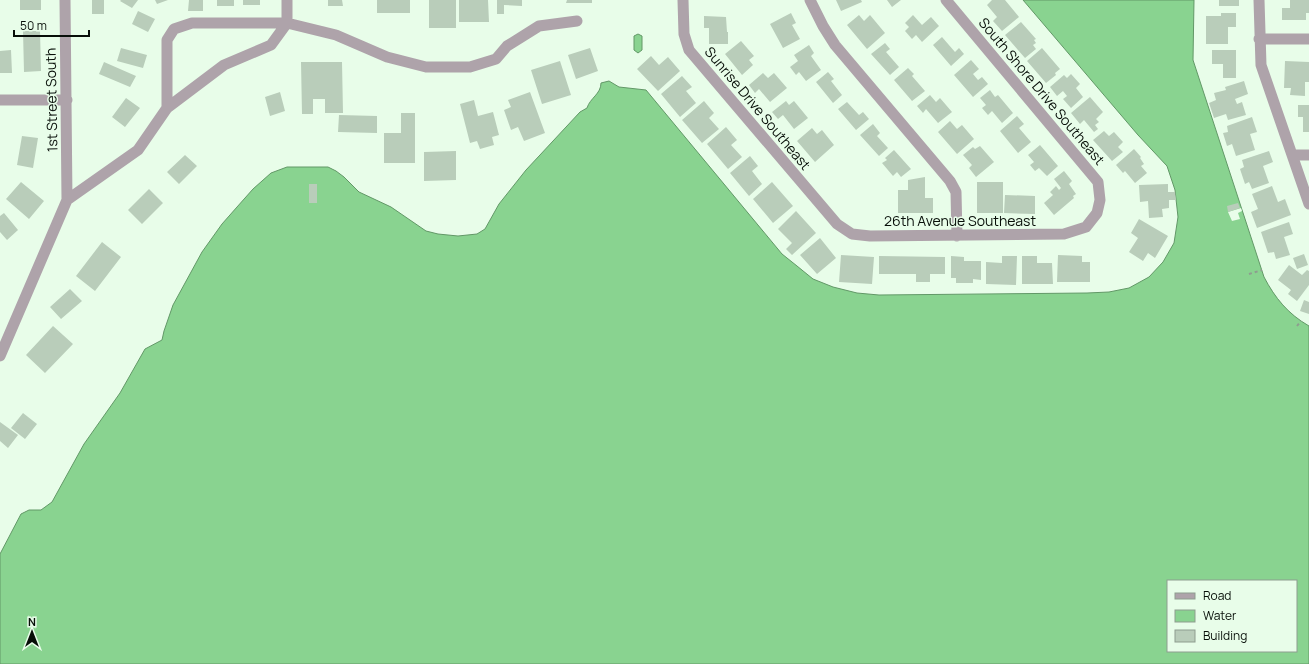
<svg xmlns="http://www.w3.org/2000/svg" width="1309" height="664" viewBox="0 0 1309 664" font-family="Manrope,sans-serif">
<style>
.water{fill:#89d390;stroke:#629867;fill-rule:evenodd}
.pier{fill:#e8fde9}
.building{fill:#b9cdba}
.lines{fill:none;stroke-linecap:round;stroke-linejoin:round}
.path{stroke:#8e9d8f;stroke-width:2;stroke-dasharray:3 3;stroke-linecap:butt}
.minor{stroke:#aea3aa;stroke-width:11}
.labels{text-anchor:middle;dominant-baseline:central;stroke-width:3;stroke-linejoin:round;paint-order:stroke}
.street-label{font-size:14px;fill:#070e08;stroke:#e8fde9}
</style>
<rect width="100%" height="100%" fill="#e8fde9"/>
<path class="water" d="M1023,0H1194L1193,60L1264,277C1275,298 1288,314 1309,326V664H0V554L21,514L29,510H41L52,502L84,444L120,393L145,349L162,340L164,331L173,305L202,252L222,224L237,207L253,189L271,173L287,167H328L336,171L344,177L359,192L391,207L426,231L438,234L458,236L477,234L485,229L499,204L526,170L580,112L587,108C590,98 601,94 601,83L609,81L619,87L646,90L782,254L797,266L813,279L833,287L857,293L879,295L1087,293L1109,292L1129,288L1149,277L1163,262L1174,243L1178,217L1175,190L1167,166L1138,135ZM1168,581H1296V651H1168Z
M638,34L642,36V50L638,53L634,50V36Z"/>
<path class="pier" d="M1241,208L1242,211L1238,213L1240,219L1232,221L1228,212Z"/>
<path class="building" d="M20,0H41V10H20Z
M92,0H104V14H92Z
M121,0H138L132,8L120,1Z
M155,0H168L157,4Z
M189,0H203V11H188Z
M217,0H234V6H217Z
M243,0H260V5H243Z
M328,0H342L343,6H328Z
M377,0H410V13H377Z
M429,0H456V28H429Z
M459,0H488L489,22H459Z
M497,0H522V6L504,5V14H497Z
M567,0H592V3H566Z
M836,0H861L862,2L841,11Z
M887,0H901L892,7Z
M992,0H1005L1019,17L1002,31L993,21L997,17L987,5Z
M1219,0H1239V6H1219Z
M1290,0H1309V13H1306V20H1282V8H1290Z
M138,11L155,19L148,32L132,24Z
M791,13L796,23L792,25L800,39L783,48L770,24Z
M1221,13H1236V27H1228V44H1206V16H1221Z
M859,15L864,21L870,15L885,33L867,49L847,25Z
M913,15L922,25L931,17L939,26L922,42L916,35L912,39L905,31L909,27L905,23Z
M704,16L726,17L727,32H728V44H709V28H704Z
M1021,22L1036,39L1034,40L1036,43L1033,45L1036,49L1025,58L1005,35Z
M23,31H40L41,71L24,72Z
M942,37L955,52L959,48L964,54L951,66L933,45Z
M741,41L754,56L749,60L753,65L742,75L725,54Z
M885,43L890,49L886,52L899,67L890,75L871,54Z
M809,45L814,53L811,56L821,70L806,81L799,72L796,75L790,67L798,61L794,55Z
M121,48L147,55L143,68L117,61Z
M590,48L598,71L576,79L568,55Z
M1042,48L1060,69L1055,73L1056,75L1046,83L1027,61Z
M11,50L12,73H0V51Z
M1212,50H1236V78H1223V64H1212Z
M651,56L659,65L668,57L680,71L658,91L637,69Z
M971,60L979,69L973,74L978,80L982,77L988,84L973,97L954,75Z
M560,61L571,95L542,104L531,70Z
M1285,61L1309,62V82H1305V96L1290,95L1291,88H1284Z
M104,62L136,76L130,87L99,74Z
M301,62H342L343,113H325V99H313V114H302Z
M908,68L914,74L912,76L925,91L912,101L894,80Z
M828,72L834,79L831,81L842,95L833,103L816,82Z
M763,73L768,78L774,73L787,88L770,102L759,89L755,93L749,85Z
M1071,74L1080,84L1076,88L1083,97L1071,108L1063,99L1067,96L1063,91L1057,96L1050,87L1064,75L1067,78Z
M682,76L692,87L686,91L696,103L680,117L661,94Z
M1244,81L1248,94L1235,99L1237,104L1242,102L1246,115L1228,120L1226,114L1214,118L1209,103L1216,100L1214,93L1226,90L1225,87Z
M990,90L995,97L998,95L1013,113L1002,123L992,111L988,115L982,108L986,105L980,98Z
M280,92L285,111L270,116L265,97Z
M530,92L545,133L524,141L518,127L511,130L504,110L511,107L508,100Z
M930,95L936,102L940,98L952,112L938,123L926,109L923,113L917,106Z
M1090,97L1103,112L1096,119L1099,122L1095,125L1098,129L1094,132L1084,120L1080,124L1071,113Z
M126,98L140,108L125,127L112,117Z
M474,100L478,116L493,112L499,135L492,137L494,145L480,149L477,141L470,143L460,104Z
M704,101L714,113L709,118L719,129L702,143L682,120Z
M786,101L789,105L794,101L808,118L794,129L783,115L778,119L772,112Z
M847,102L859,115L863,112L869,119L856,130L838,109Z
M1298,105H1309V132H1303V117H1298Z
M401,113H415V163H384V133H401Z
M339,115L377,116V133L338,132Z
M1017,116L1024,124L1019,128L1031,142L1018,153L1000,131Z
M1252,117L1257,132L1250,134L1255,150L1236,156L1232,144L1227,146L1223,133L1228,132L1227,126Z
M950,121L957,129L962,125L974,139L957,154L938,132Z
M873,124L880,133L877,136L888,148L879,156L860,135Z
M726,127L737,140L731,145L742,157L728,169L707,144Z
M812,128L817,134L822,130L834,145L815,162L797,141Z
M1104,131L1109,136L1114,132L1123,142L1118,147L1123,152L1112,161L1093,140Z
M22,136L38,138L33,168L17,165Z
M1040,145L1058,166L1047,176L1039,168L1035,171L1030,165L1034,162L1028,155Z
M980,146L994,162L976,177L969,168L972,165L963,155L973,147L975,149Z
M1134,149L1141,157L1140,158L1144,164L1141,166L1147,173L1135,183L1125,171L1123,173L1116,165Z
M894,150L911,169L901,177L897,172L893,176L882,163L887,160L885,158Z
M456,151V180L424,181V152Z
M1269,151L1273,162L1263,166L1269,183L1252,189L1249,182L1245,184L1240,169L1244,167L1242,160Z
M185,155L197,166L179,184L167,172Z
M750,156L758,166L752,171L762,184L749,196L730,173Z
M1064,171L1072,181L1069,184L1076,194L1073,196L1074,198L1054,215L1044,203L1053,195L1050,192L1056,186L1059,190L1061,188L1054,179Z
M925,177V198H933V213H898V190H908V180Z
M21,182L44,201L29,219L6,199Z
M772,182L793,206L773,223L753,199Z
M977,182H1003V213H977Z
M309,184H317V203H309Z
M1168,184V192H1175L1176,200H1169V208L1162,209L1163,217L1149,218L1148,201L1140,202L1139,185Z
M1272,186L1278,202L1285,199L1291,215L1257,228L1251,212L1258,209L1252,194Z
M149,189L163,203L142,224L128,210Z
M1005,195L1035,196V214L1004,213Z
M1238,203L1240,208L1228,212L1227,206Z
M796,211L816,233L792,255L786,249L792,243L778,229Z
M4,213L18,230L7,240L0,232V216Z
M1139,219L1168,236L1155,258L1148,253L1143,261L1129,252L1138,238L1131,233Z
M1289,222L1293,234L1284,237L1290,255L1276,259L1274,252L1268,253L1261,232Z
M820,238L836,258L817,274L800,255Z
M102,242L121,257L95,291L76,276Z
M1304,254L1308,265L1297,269L1293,258Z
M841,255L874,257L872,284L839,282Z
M1058,255L1082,256V262H1090V282H1057Z
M879,256L945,257V274H930V282H916V274H879Z
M951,256L964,257V261H981V280L973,279V283H956V278H951Z
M1002,256H1017L1016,285L986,284V262L1002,263Z
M1022,256H1037V263H1052L1053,284H1022Z
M1289,265L1302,275L1307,270L1309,271V285L1297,301L1288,294L1291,290L1278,280Z
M70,289L82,301L61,319L50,307Z
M1304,300L1309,302V314L1300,311Z
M53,326L73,344L45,373L26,355Z
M23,413L37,424L25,439L11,428Z
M0,422L18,435L8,448L0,441Z"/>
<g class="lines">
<path class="path" d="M1249,274L1262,270
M1297,326L1301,321"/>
<path class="minor" d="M65,0L67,200
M287,0V23
M683,0L684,34L689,50L837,224L852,234L870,236L1064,234L1086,227L1097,213L1100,200L1098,182L946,0
M810,0L823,26L835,45L950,181L956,192L957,236
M1259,0L1261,65L1309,204
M1259,39H1309
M0,100H67
M167,108V40L174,29L192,23H287L336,35L387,57L426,67H470L496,59L507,46L539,26L577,21
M1293,155H1309
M0,356L67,200L138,150L167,108L224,65L271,45L287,23"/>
</g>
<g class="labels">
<g class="street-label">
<text transform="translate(1042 91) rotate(50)">South Shore Drive Southeast</text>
<text transform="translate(51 100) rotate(-91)">1st Street South</text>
<text transform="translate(758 108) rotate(50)">Sunrise Drive Southeast</text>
<text x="960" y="220">26th Avenue Southeast</text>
</g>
</g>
<rect x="1167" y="580" width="130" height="72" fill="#e8fde9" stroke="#8e9d8f"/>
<rect x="1175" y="593" width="20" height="6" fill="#aea3aa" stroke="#8e9d8f"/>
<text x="1203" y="600" font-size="12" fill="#070e08">Road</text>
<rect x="1175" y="610" width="20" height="12" fill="#89d390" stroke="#8e9d8f"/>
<text x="1203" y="620" font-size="12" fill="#070e08">Water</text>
<rect x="1175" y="630" width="20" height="12" fill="#b9cdba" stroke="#8e9d8f"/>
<text x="1203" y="640" font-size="12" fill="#070e08">Building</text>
<g transform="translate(32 632)" stroke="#e8fde9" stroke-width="3" paint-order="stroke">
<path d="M0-3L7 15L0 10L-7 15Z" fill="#070e08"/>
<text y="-6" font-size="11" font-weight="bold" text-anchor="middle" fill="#070e08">N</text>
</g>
<path d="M14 30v6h75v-6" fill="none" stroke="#070e08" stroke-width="2"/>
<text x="20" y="30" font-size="12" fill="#070e08" stroke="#e8fde9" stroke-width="3" paint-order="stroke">50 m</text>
</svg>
